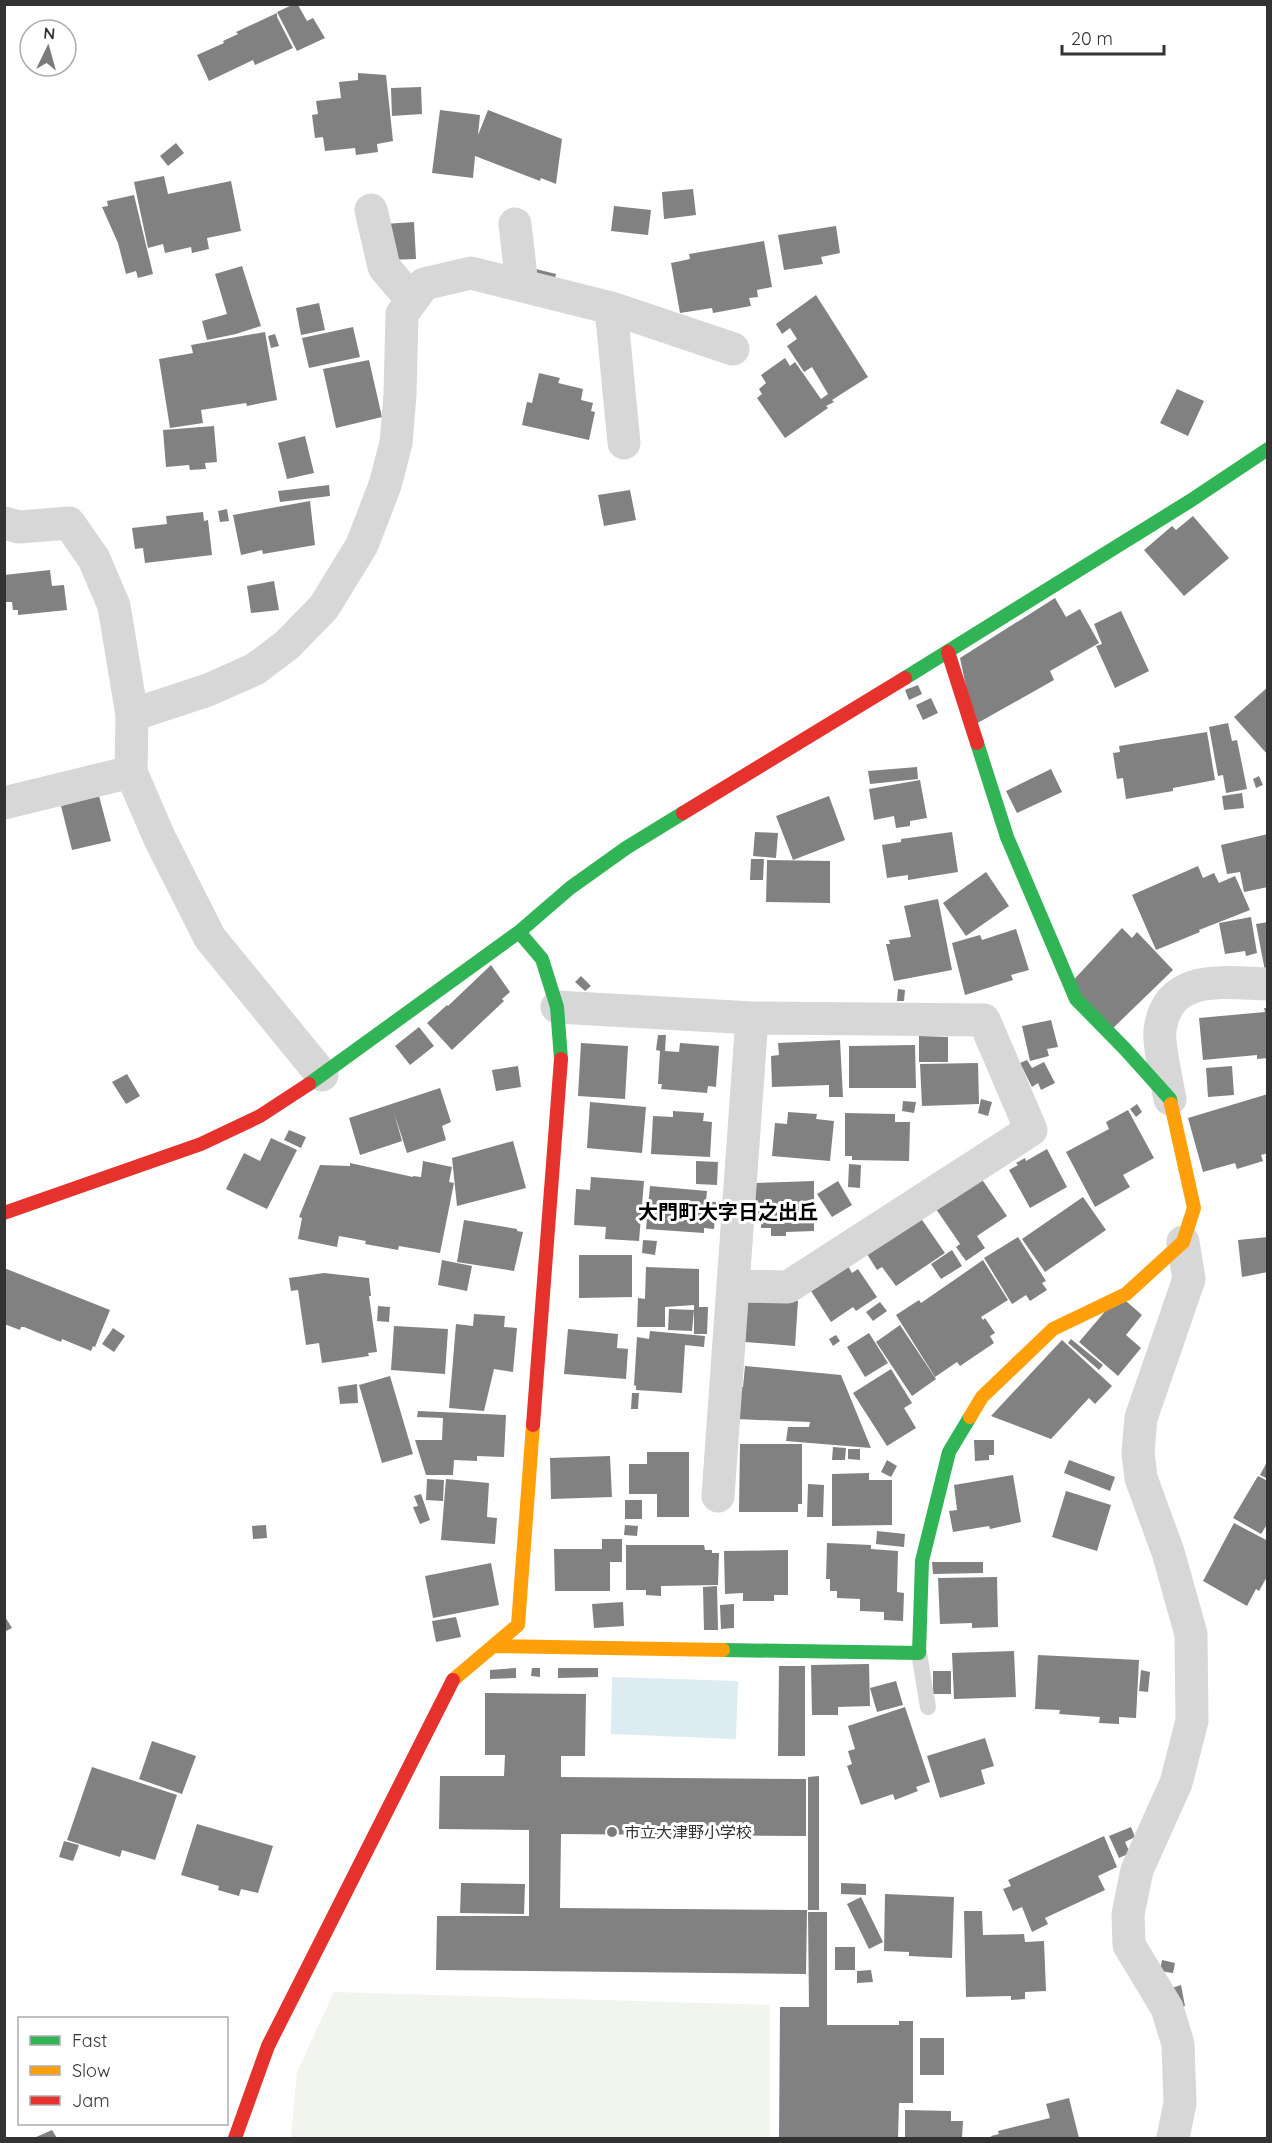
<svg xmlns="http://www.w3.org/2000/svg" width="1272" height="2143" viewBox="0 0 1272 2143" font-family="Quicksand,'Noto Sans JP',sans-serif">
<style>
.green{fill:#f1f5ed}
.water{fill:#ddebf3}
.building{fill:#818181}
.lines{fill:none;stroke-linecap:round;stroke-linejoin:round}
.lane{stroke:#d7d7d7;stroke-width:16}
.street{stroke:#d7d7d7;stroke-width:33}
.fast{stroke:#30b455;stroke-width:14}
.slow{stroke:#ff9f0a;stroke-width:14}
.jam{stroke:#e5322d;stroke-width:14}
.poi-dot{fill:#7a7a7a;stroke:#fff;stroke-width:2}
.labels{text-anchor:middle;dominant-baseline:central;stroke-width:6;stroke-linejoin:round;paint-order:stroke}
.poi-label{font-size:16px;fill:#333;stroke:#fff;text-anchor:start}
.quarter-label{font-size:20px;font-weight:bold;fill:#000;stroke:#fff}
</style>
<rect width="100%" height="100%" fill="#fff"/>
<path class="green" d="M334,1992L770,2005V2138H291L297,2072Z"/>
<path class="water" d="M612,1677L738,1681L736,1739L611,1734Z"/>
<path class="building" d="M292,5H298L307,21L313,18L325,38L297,51L277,12Z
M277,13V17L293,48L255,65L253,60L209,81L197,55L224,43L223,41L238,34L236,32Z
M358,73L386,75L393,141L377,144L378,152L356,155L355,148L325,151L323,137L315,138L312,115L318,114L316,101L341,98L339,82L358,80Z
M421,87L422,114L392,116L391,88Z
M440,110L480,115L478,135L488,110L562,139L556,184L541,178L540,181L475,156L473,178L432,173Z
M176,143L184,153L168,166L160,156Z
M164,176L168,194L231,181L241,231L207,238L209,249L192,253L191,247L165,253L163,244L148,248L134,182Z
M693,189L696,215L664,219L662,192Z
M134,195L153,274L138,278L136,271L126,274L118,243L102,207L108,206L107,201Z
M614,206L651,210L648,235L611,231Z
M414,222L416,259L386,260L384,224Z
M836,226L840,253L821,257L823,264L784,270L778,235Z
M764,241L772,287L757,290L758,297L749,298L751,306L713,313L712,308L680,313L671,263L690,259L689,254Z
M242,266L261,326L236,334L207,340L202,321L227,314L215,274Z
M536,269L556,274L553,286L533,282Z
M816,295L868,377L832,400L834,402L826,406L828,408L785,438L757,398L762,394L759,389L766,383L761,375L785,358L790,366L795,362L821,399L828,394L812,367L804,372L787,346L797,339L790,328L782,334L776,324Z
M319,303L325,330L301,335L296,308Z
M353,327L360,357L309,368L302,338Z
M265,332L277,400L247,406L246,403L201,410L203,423L170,428L159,359L193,353L191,345Z
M275,334L279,346L271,348L268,336Z
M369,360L382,417L336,428L323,369Z
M539,373L560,378L558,383L583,389L581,400L593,403L591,411L595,412L589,440L522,425L527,402L532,403Z
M1177,389L1204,401L1188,436L1160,423Z
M214,426L217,462L205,463L206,469L190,470L189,465L166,467L163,430Z
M305,436L314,473L287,479L278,443Z
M329,485L330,496L280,502L278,491Z
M630,490L636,520L604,526L598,495Z
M310,501L315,545L263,554L262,550L241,555L233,515Z
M227,509L229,521L220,522L218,511Z
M203,512L204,521L208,520L212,555L145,563L143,548L135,549L132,528L167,524L166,516Z
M1193,516L1229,558L1184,596L1144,550L1172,526L1176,530Z
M50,570L52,586L64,585L67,610L18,615V610H13L12,602H5L4,575Z
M274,581L279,610L251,613L247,586Z
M1055,598L1066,617L1080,609L1099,643L1050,671L1054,680L974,725L960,658Z
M1121,611L1149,671L1115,688L1096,646L1102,644L1094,624Z
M918,685L922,694L909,700L905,690Z
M1268,687V755L1234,717Z
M931,698L938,713L923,720L916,705Z
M1228,723L1232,741L1237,740L1247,789L1226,793L1223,775L1218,776L1209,727Z
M1207,732L1215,780L1173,788V791L1126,799L1123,778L1117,779L1113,753L1120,752L1119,746Z
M917,767L918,779L870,784L868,771Z
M1051,769L1062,792L1017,813L1006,791Z
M1259,776L1263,785L1256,788L1253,779Z
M920,780L927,818L910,821V826L896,828L894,816L874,820L869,789Z
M1242,793L1244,808L1224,810L1222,796Z
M99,796L111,841L72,850L61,806Z
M829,796L845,840L793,860L776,816Z
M755,832L778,833L776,858L753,856Z
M952,832L958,872L908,880V875L887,878L882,845L901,842V839Z
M1268,834V887L1244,892L1240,872L1227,874L1221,845Z
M751,859H764L763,880H750Z
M767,860L830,861V903L766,902Z
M1198,866L1203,878L1214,873L1219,883L1235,876L1250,910L1199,930L1200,932L1156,950L1132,895Z
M986,872L1009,906L966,936L943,903Z
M938,899L952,970L894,981L886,944H890L889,940L911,937L904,906Z
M1251,917L1257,953L1246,956L1245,951L1225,954L1219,923Z
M1268,922V971H1265L1256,924Z
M1122,928L1132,938L1137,932L1173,970L1109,1032L1067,987Z
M1016,929L1029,970L1011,975L1013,980L965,995L952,943L980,935L982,940Z
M491,965L510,992L502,999L504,1001L452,1050L427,1023L447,1005L448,1006Z
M581,976L591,986L585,991L575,982Z
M898,989L905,990L904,1001H897Z
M1264,1008H1268V1058L1257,1059V1055L1203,1060L1199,1018L1265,1012Z
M1051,1020L1058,1047L1047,1049L1049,1056L1030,1061L1022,1026Z
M419,1027L434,1046L410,1065L395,1046Z
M658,1035H666L665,1051L679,1052L680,1043L719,1046L716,1087L708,1086L707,1093L661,1089L662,1084H658L660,1051L656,1050Z
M919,1036L948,1037V1062H919Z
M840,1040L843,1097H829V1085L772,1087L771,1056L779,1055L778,1043Z
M581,1043L628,1046L625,1099L578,1096Z
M915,1045L916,1088H849V1046Z
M1027,1060L1032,1068L1044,1062L1055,1083L1041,1090L1038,1083L1032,1087L1020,1063Z
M978,1063L979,1104L922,1106L920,1064Z
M518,1066L521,1087L496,1091L492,1070Z
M1232,1066L1234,1095L1208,1097L1206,1068Z
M127,1074L140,1096L126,1104L112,1082Z
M440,1088L451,1122L442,1126L446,1140L407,1153L394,1113L402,1141L360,1155L349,1118Z
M1268,1094V1153L1261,1155L1263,1161L1237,1169L1235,1163L1203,1172L1188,1118Z
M981,1099L992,1102L988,1116L978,1113Z
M903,1101L916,1102L914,1113L902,1111Z
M590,1102L646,1107L642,1153L587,1148Z
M1137,1104L1142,1112L1136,1117L1130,1109Z
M1128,1110L1154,1158L1123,1175L1130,1187L1095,1207L1066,1152L1109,1129L1106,1122Z
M673,1111L704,1113L703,1121L712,1122L710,1157L651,1154L653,1116L673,1117Z
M788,1112L817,1114L816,1119L834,1121L830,1161L772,1156L775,1123L787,1124Z
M845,1113L895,1114V1122H910L909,1161L852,1160V1156H845Z
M289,1130L306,1137L301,1148L284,1140Z
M271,1138L297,1150L267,1209L226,1189L244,1153L260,1161Z
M513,1141L526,1188L457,1206L452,1158Z
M1047,1149L1067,1187L1030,1208L1009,1170L1018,1165L1016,1163L1025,1158L1026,1161Z
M423,1161L452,1167L449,1182L454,1183L440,1253L399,1246L398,1250L365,1244L366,1241L339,1236L337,1247L298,1239L302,1218L299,1217L320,1165L350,1166V1163L413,1177V1176L421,1177Z
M696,1161L718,1162L717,1185L696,1184Z
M849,1164L861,1165L860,1188L848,1187Z
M591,1177L644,1181L639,1241L605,1239L606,1227L574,1225L576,1189L590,1190Z
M981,1178L1007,1216L977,1236L985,1248L966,1261L956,1247L960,1244L936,1209Z
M814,1181V1231L786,1232V1236H771V1228H761V1218H754L755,1183Z
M838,1181L852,1205L832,1217L817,1194Z
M650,1186L707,1191L706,1201L716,1202L714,1229L704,1228V1233L646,1229Z
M1083,1197L1106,1230L1045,1272L1022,1239Z
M920,1217L945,1253L896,1286L882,1267L877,1270L865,1251Z
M464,1220L517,1229V1231L523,1232L514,1271L457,1262Z
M1018,1237L1046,1281L1042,1283L1047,1290L1030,1301L1026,1295L1012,1304L984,1258Z
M1268,1237V1272L1242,1277L1238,1240Z
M643,1240L657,1241L655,1255L642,1253Z
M952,1250L962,1266L941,1279L931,1264Z
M579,1255H632V1297L579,1298Z
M442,1260L472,1266L467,1291L438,1285Z
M983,1260L1008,1300L981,1317L983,1320L985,1318L995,1333L990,1336L994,1343L960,1366L957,1362L935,1377L896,1315L919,1300L921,1303Z
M848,1266L852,1273L858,1269L877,1297L856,1311L853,1307L831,1322L811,1291Z
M646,1267L699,1269V1307H708L707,1334H694V1305L665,1307V1327H637L638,1298L645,1299Z
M4,1268L110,1310L95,1347L93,1346L91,1351L62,1339L61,1342L24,1327H21L20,1330L4,1324Z
M324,1273L369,1278L371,1296H369L377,1352L368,1353L369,1356L322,1363L319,1343L306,1345L298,1290L291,1291L289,1278Z
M1119,1295L1142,1315L1126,1335L1141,1348L1118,1376L1079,1342Z
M748,1297L798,1301L795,1346L745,1342Z
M880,1302L887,1311L873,1321L866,1312Z
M378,1306L390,1307L389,1322L377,1321Z
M669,1309L694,1310L692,1331L668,1330Z
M474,1314L505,1316L504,1327L517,1328L513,1372L494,1369L484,1411L449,1408L456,1324L473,1326Z
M900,1325L936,1379L912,1396L876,1342Z
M394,1326L448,1329L445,1374L391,1370Z
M113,1328L125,1336L114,1352L102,1344Z
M568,1329L618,1334L617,1348L628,1349L626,1379L564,1374Z
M650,1331L705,1336L704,1347L685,1345L682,1393L636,1390V1386L634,1385L637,1337L649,1339Z
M869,1333L888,1363L865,1377L847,1347Z
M836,1335L840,1341L833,1346L829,1339Z
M1071,1339L1103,1365L1099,1370L1068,1343Z
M1062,1340L1112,1386L1095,1404L1089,1398L1051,1439L991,1416Z
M745,1366L841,1375L871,1448L786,1441L788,1427H809L810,1422L736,1419L739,1387H743Z
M891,1369L912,1403L904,1408L916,1428L887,1446L853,1393Z
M390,1376L413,1454L382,1463L359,1385Z
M357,1384L358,1403L340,1404L338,1387Z
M632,1393H639L638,1409H631Z
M418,1411L506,1415L504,1457L477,1456V1461L454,1460L453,1475H426L415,1440H442L443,1418L417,1417Z
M974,1440H994V1455H989V1460L975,1461Z
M740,1444H802V1504H798V1512H739Z
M833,1447L846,1448L845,1460H832Z
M848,1449H860V1460L848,1459Z
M647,1452H689V1517H657V1494H629V1464H647Z
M610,1456L612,1497L551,1499L550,1458Z
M887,1460L897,1466L891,1477L881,1472Z
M1069,1460L1115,1477L1110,1491L1064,1473Z
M1268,1460V1479L1260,1475Z
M869,1473V1480H892V1525L832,1526V1474Z
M1013,1475L1021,1522L990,1529L989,1526L953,1532L949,1511L957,1510L954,1485Z
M1258,1476L1268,1481V1523L1261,1534L1233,1518Z
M427,1479L444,1480L443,1501L426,1500Z
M446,1479L489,1483L487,1517L497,1518L495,1544L441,1540Z
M808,1484L824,1485L823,1517H807Z
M1066,1491L1111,1505L1097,1551L1052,1537Z
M421,1494L430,1520L420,1524L413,1507L418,1506L414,1496Z
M625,1500H642V1519H625Z
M1234,1523L1268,1541V1575L1259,1591L1256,1589L1247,1606L1203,1581Z
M266,1525L267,1538L253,1539L252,1526Z
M625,1525L638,1526L637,1536L624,1535Z
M877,1531L905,1534L904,1547L876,1544Z
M602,1539H622V1562H610V1591H555L554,1549H602Z
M827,1543L871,1545V1549L898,1551L897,1592L904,1593L903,1621L884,1620V1612L860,1611V1599L837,1598V1591H830V1579H826Z
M626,1545H704L705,1550H712V1553H719L718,1585L661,1586V1596L646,1595V1590H626Z
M788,1550V1595H774V1601H743V1593L725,1594L724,1551Z
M932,1562H983V1573L933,1574Z
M491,1563L499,1605L433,1618L425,1576Z
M997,1577L998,1627L972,1628V1623L940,1624L938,1578Z
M717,1586L718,1630H704L703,1587Z
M623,1602L624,1626L594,1628L592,1604Z
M734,1604V1628L721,1629L720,1605Z
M4,1615L12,1628L4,1632Z
M456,1617L461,1637L436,1642L432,1621Z
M1014,1651L1016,1697L954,1699L952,1653Z
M1038,1655L1139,1660L1136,1718L1119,1717V1724L1099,1723L1100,1717L1059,1714L1060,1710L1035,1709Z
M869,1664L870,1706L838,1707V1715H812L811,1665Z
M779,1666H805V1756H778Z
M516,1668V1678L490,1679V1670Z
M532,1668H540V1677L531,1676Z
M558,1668H598V1677L558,1678Z
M1141,1670L1150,1672L1148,1692L1139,1691Z
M933,1671H951V1694H933Z
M896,1681L903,1705L877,1712L870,1688Z
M485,1693L586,1694L585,1756H561V1777L806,1779V1836L561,1834L560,1908L807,1910L806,1974L436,1970L437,1916H529V1830L439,1829L440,1776H504L505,1755H485Z
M905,1707L930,1782L916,1787L918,1791L895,1800L893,1794L861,1805L847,1766L852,1764L848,1751L855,1749L848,1726Z
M985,1738L994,1766L981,1770L985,1784L940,1798L927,1756Z
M152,1741L196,1756L182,1794L139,1779Z
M92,1767L177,1795L155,1860L122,1850L120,1857L67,1840Z
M819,1776V1910H808V1777Z
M197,1824L273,1846L258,1893L241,1889L239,1896L218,1890L219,1886L181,1875Z
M1131,1827L1135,1837L1125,1842L1130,1853L1119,1858L1109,1836Z
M1104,1836L1117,1867L1098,1876L1105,1890L1045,1918L1048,1924L1032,1932L1022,1907L1013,1911L1003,1889L1011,1886L1008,1880Z
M64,1841L79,1845L73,1861L59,1857Z
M461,1883L525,1884L524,1914L460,1913Z
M841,1883L866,1884V1895L841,1894Z
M885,1894L954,1897L952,1958L909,1956V1952L884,1951Z
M861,1897L883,1942L869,1949L847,1904Z
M964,1911H982L983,1935L1024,1934L1025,1942L1044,1941L1046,1991L1025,1992V1999L1011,2000V1996L966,1997Z
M808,1912H827V2025H899V2021H913V2103H899L898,2138H779L780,2007H809Z
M835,1947H855V1970H835Z
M1162,1960L1175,1963L1173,1973L1160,1971Z
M871,1970L873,1982L857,1983V1971Z
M1181,1985L1185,2006L1178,2008L1163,1991Z
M920,2038H944V2075H920Z
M1069,2098L1079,2138H992L991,2136L999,2134L998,2131L1050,2118L1046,2104Z
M905,2110L951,2111V2121H963L962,2138H905Z
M52,2130L57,2138H34Z"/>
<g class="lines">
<path class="lane" d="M919,1653L928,1707"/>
<path class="street" d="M371,210L384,267L412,300
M515,224L522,286
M611,308L624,443
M4,523L19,527L69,523L94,559L114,606L132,715L131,772L159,837L210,938L322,1075
M132,715L208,690L255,669L287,645L324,607L362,545L385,485L396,443L400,395L402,314L424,284L471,273L611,308L733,349
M4,803L131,772
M557,1007L752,1018L984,1020L1031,1130L788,1287L734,1286
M1170,1099C1167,1083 1158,1043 1160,1030C1168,972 1224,983 1268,984
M718,1496L752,1018
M1173,2138L1180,2103L1178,2044L1167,2008L1129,1945L1128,1914L1137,1870L1176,1783L1192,1721L1191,1634L1168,1552L1141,1478L1138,1453L1141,1418L1189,1279L1183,1242"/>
<path class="fast" d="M905,678L1190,501L1268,449
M977,743L1007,837L1076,999L1126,1050L1170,1099L1171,1104
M519,932L542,959L557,1007L561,1059
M309,1084L519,932L570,888L626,848L683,813
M723,1650L919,1653L922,1561L949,1452L970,1417"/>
<path class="slow" d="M970,1417L982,1397L1053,1329L1126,1294L1183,1242L1194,1208L1171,1104
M493,1646L723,1650
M453,1680L518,1625L533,1425"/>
<path class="jam" d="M948,652L977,743
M683,813L905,678
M4,1213L201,1144L260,1116L309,1084
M533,1425L561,1059
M235,2138L268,2046L453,1680"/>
</g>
<circle class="poi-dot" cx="612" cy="1832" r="6"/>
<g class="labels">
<g class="poi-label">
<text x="624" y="1832">市立大津野小学校</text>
</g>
<g class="quarter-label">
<text x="728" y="1211">大門町大字日之出丘</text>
</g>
</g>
<rect width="1272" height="2143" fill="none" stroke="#333333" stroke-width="12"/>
<rect x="18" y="2017" width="210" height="108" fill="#ffffff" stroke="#adadad" stroke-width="1.5"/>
<rect x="30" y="2036" width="30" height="9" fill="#30b455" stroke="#adadad" stroke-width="1.5"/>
<text x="72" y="2047" font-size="18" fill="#333333">Fast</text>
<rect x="30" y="2066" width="30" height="9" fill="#ff9f0a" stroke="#adadad" stroke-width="1.5"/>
<text x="72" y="2077" font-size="18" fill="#333333">Slow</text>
<rect x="30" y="2096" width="30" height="9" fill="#e5322d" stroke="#adadad" stroke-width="1.5"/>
<text x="72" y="2107" font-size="18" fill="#333333">Jam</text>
<g transform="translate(48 48) rotate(5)"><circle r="28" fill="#ffffff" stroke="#adadad" stroke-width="1.5"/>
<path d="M0-4.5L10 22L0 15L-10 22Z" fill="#7a7a7a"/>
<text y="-9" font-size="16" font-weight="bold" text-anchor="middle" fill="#333333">N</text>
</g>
<path d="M1062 45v9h102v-9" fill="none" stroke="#333333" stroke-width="3"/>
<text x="1071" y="45" font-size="18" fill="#333333" stroke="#ffffff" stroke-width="4.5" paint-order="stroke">20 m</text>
</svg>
